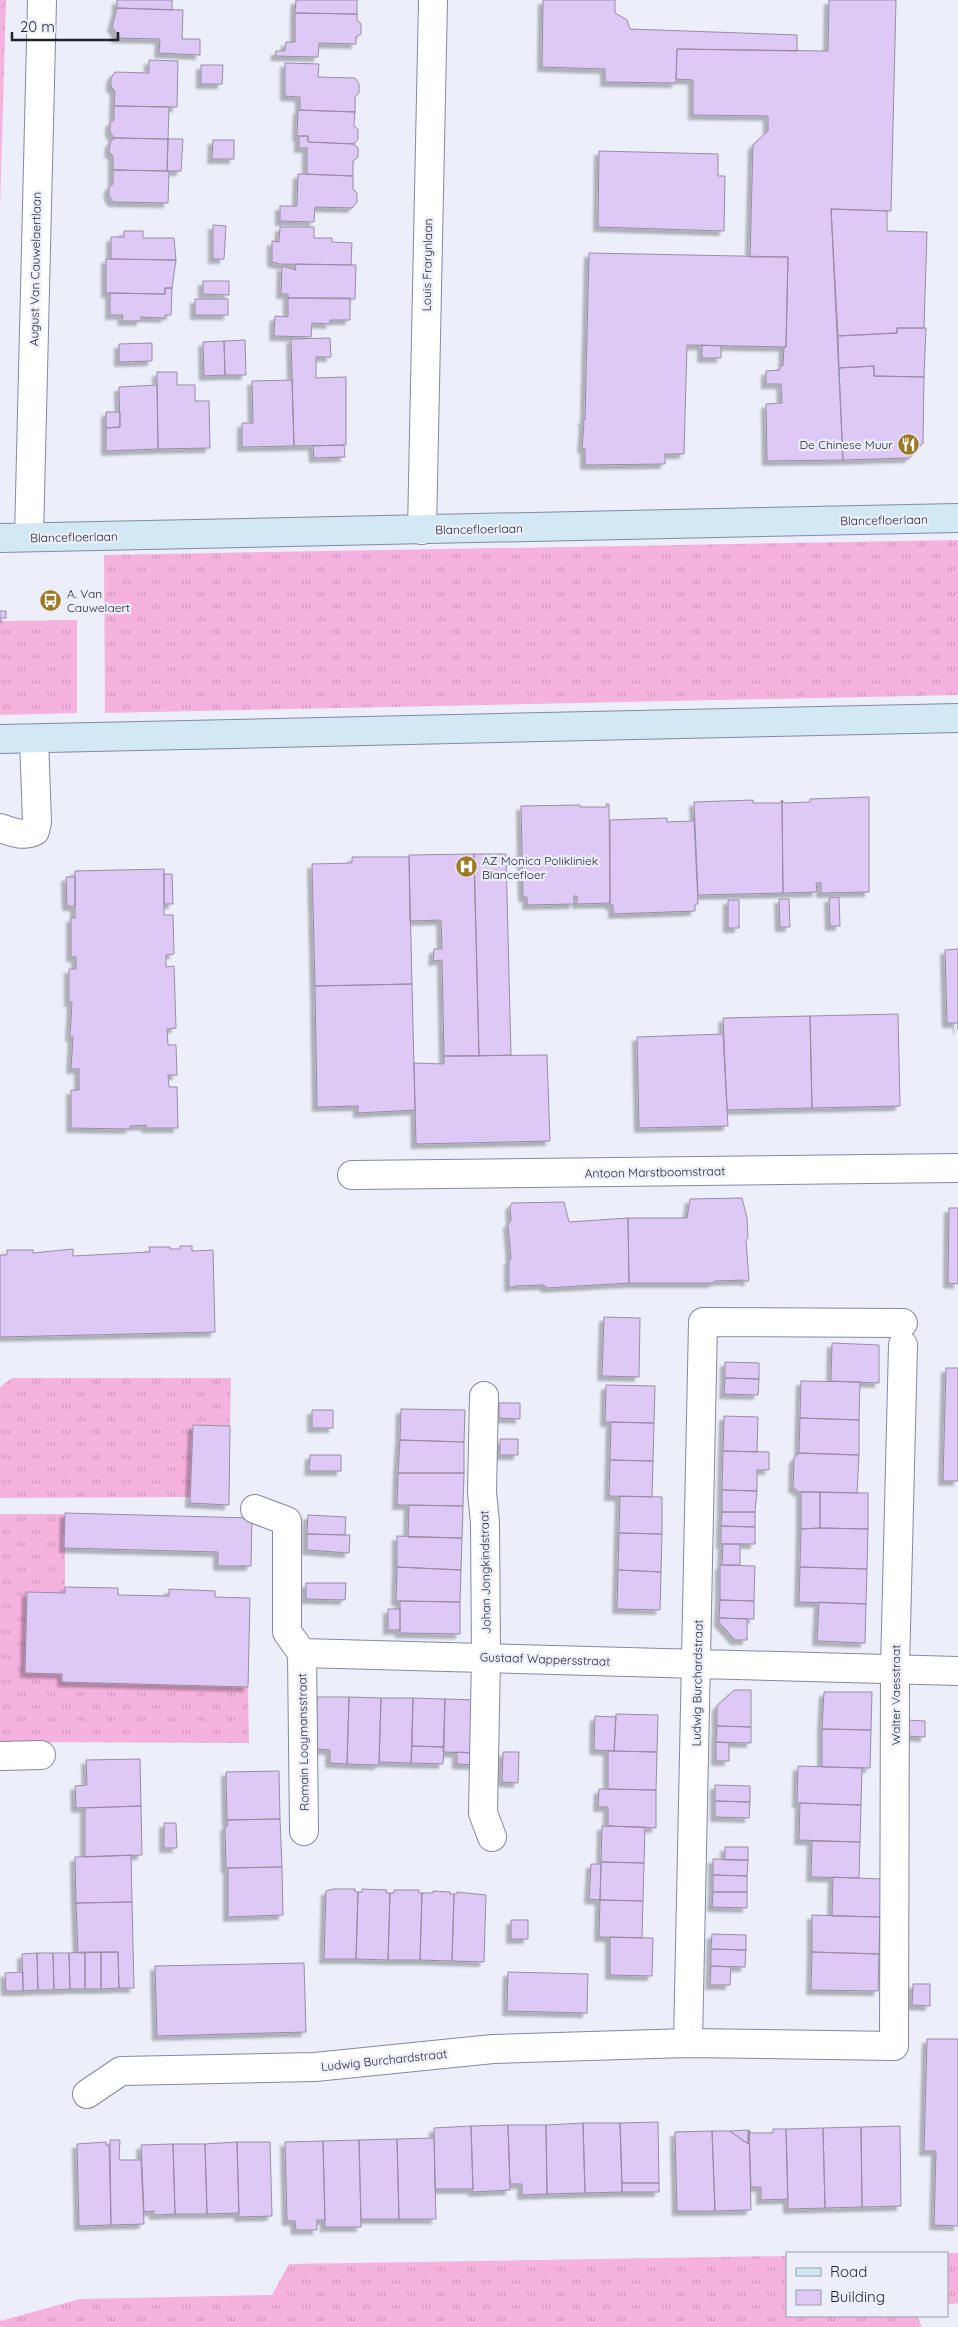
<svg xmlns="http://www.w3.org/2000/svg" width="958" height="2327" viewBox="0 0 958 2327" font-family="Quicksand,sans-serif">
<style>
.grass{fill:url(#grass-tufts)}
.park{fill:url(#park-crowns)}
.building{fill:#dec9f6;stroke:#978ca4;filter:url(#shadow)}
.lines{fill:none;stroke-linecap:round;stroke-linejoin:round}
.minor-casing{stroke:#8289a2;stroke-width:30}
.secondary-casing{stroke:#8289a2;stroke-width:30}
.minor{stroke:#fff;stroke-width:28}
.secondary{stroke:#d3e8f5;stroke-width:28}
.labels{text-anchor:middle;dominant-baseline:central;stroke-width:4.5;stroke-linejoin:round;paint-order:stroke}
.street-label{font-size:12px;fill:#1f222b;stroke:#eceffa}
.poi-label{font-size:12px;fill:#1f222b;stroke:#eceffa;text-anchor:start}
</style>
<defs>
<pattern id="grass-tufts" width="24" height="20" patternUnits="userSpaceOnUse" patternTransform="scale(1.25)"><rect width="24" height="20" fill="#f5b2de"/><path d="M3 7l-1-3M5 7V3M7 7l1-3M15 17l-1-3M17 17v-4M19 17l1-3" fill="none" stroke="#d299bf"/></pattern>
<pattern id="park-crowns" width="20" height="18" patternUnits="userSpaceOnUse" patternTransform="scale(1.25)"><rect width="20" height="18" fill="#f5b2de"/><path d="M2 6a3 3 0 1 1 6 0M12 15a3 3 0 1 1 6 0" fill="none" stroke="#d299bf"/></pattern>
<filter id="shadow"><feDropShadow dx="-4.5" dy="4.5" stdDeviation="1" flood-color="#0004"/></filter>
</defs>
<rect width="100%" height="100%" fill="#eceffa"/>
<path class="grass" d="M958,540V695L105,713L104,555Z
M77,620V713L0,715V621Z
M12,1378H231L230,1426L193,1425L191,1497L0,1498V1387Z
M0,1514H65V1593L27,1592L25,1673L62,1674V1682L248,1687L249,1743L0,1742Z
M934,2253H958V2303L947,2305V2253Z
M787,2256V2316H917L922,2327H0V2321L80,2299L272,2295L289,2264Z"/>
<path class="park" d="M0,0H6L0,208Z"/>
<path class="building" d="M117,0H172V10L117,8Z
M296,0H357V14L295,13Z
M543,0H615V13L627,20L630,29L797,35V51L677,49L676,83L605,82V69L542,67Z
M829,0H896L891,211L831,209L843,460L767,461L766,404L782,403L781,384H766V371L780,370V366H783L784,347H786L788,257H750L753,145L768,131V116L693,115V80L676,79L677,49L828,51Z
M117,8L183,10L182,39H200V55L159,53L160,39L116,38V32L112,27Z
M295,13L357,14V20L361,24V34L356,37V44L319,43L318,57L275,56L276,51H285L286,42H295Z
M149,60L178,61L177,107L114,106L115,91L111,87V78L115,72L149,73Z
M285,63L319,64L318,77L355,78L359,84V93L355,97V112L300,110V97L285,96Z
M201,65H223L222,84H201Z
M114,106L169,107L168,139L114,138L110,132V123L114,120Z
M298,110L355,112L354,126L358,129V139L354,144L308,142V136H297Z
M299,136H308V142L354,144L358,148V157L353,161V176L307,174V148H299Z
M114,138L168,139L167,171L113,170V156L109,152L110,143Z
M168,139H183L181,171H167Z
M213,140H234V159H212Z
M599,151L718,154V176H725L724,231L598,227Z
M113,170L169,171L168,203L113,202L109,196V187L113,184Z
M298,174L353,176V189L357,193V202L352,208L315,207L314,222L280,221V206H297Z
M831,209L887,211V231L927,232L924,328H897V333L838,336Z
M213,225L226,226L224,259H213Z
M280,227H314V238H332V242L352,243L351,265L279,264L272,262V241L279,242Z
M124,231H143V238H174L176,260L111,259V237H124Z
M589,253L788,257L786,347L687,345L684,454H665V464L585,465V449L582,448L584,423L582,420H585Z
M106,259L176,260L172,288H165V294L106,293Z
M295,264L356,265L355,299L288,298V294H281L282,266L296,270Z
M203,281H229V295L203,294Z
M165,288H172L171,315H165V318L141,317V321H122L123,315H110V293L165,294Z
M288,298H350V320H330V324L312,323L311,337L274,336L275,316L288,317Z
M195,299H228V315H195Z
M897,328H926L924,377L874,376V366L839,368L838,336L897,333Z
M330,338L331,357H316V378L346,377V445L294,446L291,339Z
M245,340L246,375H225L224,341Z
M224,341L225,375L204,376L203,342Z
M152,343V361L119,362V344Z
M702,345L721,346V358H702Z
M874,366V376L924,377L923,443L909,458L843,460L839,368Z
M157,372H177V385H195V401H209L210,448L158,449Z
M292,380L294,446L242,447V423H253L252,381Z
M157,385L158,449L106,451V428L120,427L119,387Z
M106,412H120V427L106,428Z
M344,445L345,457L314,458L313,446Z
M0,611H6V618H0Z
M869,797V892L821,893V883H816L817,892L783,893L782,800L784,803L810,802V799Z
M753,800V803H780L782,800L783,893L698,895L694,802Z
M606,804H609L610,903L577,904V896H574V904L527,905V897H523L521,806L580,805V807H607Z
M667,818V822L693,821L694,818L698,904H695V911L613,914V905H610V820Z
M474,854L479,1056H444L442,960L433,961L434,949H442L441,920L410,921L409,855Z
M474,854H506L511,1055L479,1056Z
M352,857H409L412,984L315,986L312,864L352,863Z
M164,869V915H173L174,954L166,955V967L174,966L176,1028L167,1029L168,1045H176L177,1075H168L169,1087H177L178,1128H146V1125L130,1126V1129L71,1128V1090H79V1069H71L73,1037H70L72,1002H69V969H76V957H71V918H75V871Z
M164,874H172L173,904H164Z
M66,877H75V906H67Z
M839,897L840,926H830L829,898Z
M779,899H789L790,927H780Z
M728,900H739V928H728Z
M958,949V1030V1023H947L945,950Z
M412,984L415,1110L358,1113V1106L317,1107L315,986Z
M898,1014L900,1106L812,1108L810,1016Z
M810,1016L812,1108L727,1110L723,1018Z
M723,1034L728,1126L639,1128L637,1037Z
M547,1055L550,1141L416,1144L414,1063L444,1064V1056Z
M742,1198L747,1218L748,1238L746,1240L749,1280L747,1282L744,1280L715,1281L712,1283H629L628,1218H687L690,1199Z
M564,1202L569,1222L628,1218L629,1283L546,1288L544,1285L514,1286L512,1288L509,1286V1260L511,1259L508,1224L511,1221L510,1206L512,1203Z
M949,1208H958V1284L948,1283Z
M180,1246H192V1251L213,1250L215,1332L0,1337V1255H7V1250H33V1253L73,1249V1256L150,1252L149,1247H170V1249H180Z
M604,1317L640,1318L639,1377L602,1376Z
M832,1343L879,1345V1383L831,1381Z
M725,1362L759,1363V1379L725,1378Z
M946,1368H958V1481H943Z
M725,1378L759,1379L758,1395L724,1394Z
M801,1381L860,1382L859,1420L800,1418Z
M606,1385L655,1386L654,1423L605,1422Z
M499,1403H520V1419L499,1418Z
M401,1409L465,1410L464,1442L400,1440Z
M312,1410H333V1428H312Z
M724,1416L758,1417L757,1452L723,1451Z
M800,1418L859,1420V1455L799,1453Z
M611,1422L654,1423L653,1461L610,1460Z
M193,1425L230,1426L229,1505L190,1503Z
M500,1439H518V1455H500Z
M400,1440L464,1442V1473H398Z
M723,1451L769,1452V1470H757V1491L722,1490Z
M799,1453L859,1455L857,1493L799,1492L793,1487L794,1459Z
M310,1455H341V1471H309Z
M610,1460L653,1461L652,1497L609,1496Z
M398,1473H464L463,1506L397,1505Z
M722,1490L757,1491L755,1512H722Z
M801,1492H820V1528L801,1529Z
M820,1492L868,1493V1529L820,1528Z
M620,1496L662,1497V1534L619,1533Z
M409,1505L463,1506L462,1538L408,1537Z
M722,1512H755V1527L721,1526Z
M65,1513L252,1518L251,1566H218V1552L64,1548Z
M308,1515L346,1517L345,1535L307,1534Z
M721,1526L755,1527V1544H721Z
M820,1528L868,1529L867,1569L800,1567L801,1529Z
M619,1533L662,1534L661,1572L618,1570Z
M307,1534L350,1535L349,1553L307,1550Z
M397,1536L462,1538L461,1570L397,1567Z
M723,1544H740V1565H722Z
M720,1565L755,1566L754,1601L720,1600Z
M397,1567L461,1570L460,1602L396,1601Z
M800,1567L867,1569L866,1604L799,1602Z
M618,1570L661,1572L660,1610L617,1609Z
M306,1583H346L345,1600L306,1599Z
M65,1587L118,1588V1595L169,1596V1589L215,1591V1597L250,1598L248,1687L62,1682V1674L25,1673L27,1592L65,1593Z
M720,1600L754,1601V1619L719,1618Z
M400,1601L460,1602V1634L400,1633Z
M819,1602L866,1604L865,1643L817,1641Z
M388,1609H400V1630H388Z
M719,1618L747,1619V1640H735L719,1622Z
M734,1690H751V1727L717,1726V1706Z
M824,1692H872L871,1730L822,1729Z
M317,1697H349L347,1764L330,1763V1750L316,1749Z
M349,1697L381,1698L379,1765L347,1764Z
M381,1698H413L411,1763L379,1762Z
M413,1698L445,1699L444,1747L412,1746Z
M445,1699L477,1700L476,1753L443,1752Z
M616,1714L658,1715L657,1752L614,1751Z
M595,1716L616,1717L614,1751L594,1750Z
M907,1720L925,1721V1737L907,1736Z
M717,1726L751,1727V1743L716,1742Z
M822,1729L871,1730L870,1768L822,1767Z
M716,1742L729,1743V1761H716Z
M412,1746L444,1747L443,1764L411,1763Z
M608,1751L657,1752L656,1790L608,1789Z
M457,1752L476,1753V1765L457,1764Z
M503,1752H519L518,1783L502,1782Z
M140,1759L141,1806L76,1808L75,1786L87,1785L86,1760Z
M798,1766L862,1768L861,1805L797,1803Z
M279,1771L280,1819L227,1820L226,1772Z
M715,1785L750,1786V1802L715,1801Z
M599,1789L656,1790V1828L608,1826V1807H598Z
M715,1801L750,1802L749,1818L715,1817Z
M800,1803L861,1805L860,1842L799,1840Z
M141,1806L142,1855L85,1857V1808Z
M280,1819L282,1867L226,1868L225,1826H228L227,1820Z
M164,1823H176L177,1848H164Z
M602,1826L645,1827L644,1863L601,1862Z
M812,1841L860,1842L859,1878L811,1877Z
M725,1847H748V1860H725Z
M131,1855L132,1902L76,1903L75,1857Z
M713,1859L748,1860L747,1876L713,1875Z
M601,1862L644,1863L643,1901L600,1900Z
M591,1864H601L600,1900L589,1899Z
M282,1867L283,1915L228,1917V1868Z
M713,1875L747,1876V1892H713Z
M833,1877L881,1879L880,1917L832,1916Z
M333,1889H355V1892H358L356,1959H324L326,1891Z
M362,1889L387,1890L386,1893H390L388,1960L356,1959L358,1892H362Z
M394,1890H419V1893H422L420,1960H388L390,1893H394Z
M433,1891L450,1892V1894H454L452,1961L420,1960L422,1893H433Z
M457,1892L486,1895L484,1962L452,1961L454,1894H457Z
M713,1892H747V1908L712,1907Z
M600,1900L643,1901L642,1938L599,1937Z
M132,1902L134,1988H119L118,1952L78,1953L76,1903Z
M812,1915L880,1917L879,1954L812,1952Z
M511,1920H528V1939H511Z
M712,1934L746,1935V1950L711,1949Z
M610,1937L653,1938L652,1976L610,1975Z
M711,1949L746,1950L745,1967L711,1966Z
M85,1952H101V1989H85Z
M85,1952V1989H70L69,1953Z
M101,1952H118L119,1988L101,1989Z
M812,1952L879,1954L878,1991L811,1990Z
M37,1953L38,1990L23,1991L22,1954Z
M37,1953H53L54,1990H38Z
M53,1953H69L70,1989L54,1990Z
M304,1963L306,2032L157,2036L155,1966Z
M711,1966L731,1967L730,1985H710Z
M23,1972V1991H6L5,1973Z
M508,1972L588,1974L587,2013L507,2011Z
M913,1984H930V2006L912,2005Z
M927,2039H958V2226L934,2225L936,2151H924Z
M658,2122L659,2183H622L620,2123Z
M583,2123H620L622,2192L585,2193Z
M583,2123L585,2193L547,2194L546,2125Z
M508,2125H546L547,2194L522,2195V2184H510Z
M508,2125L510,2190L473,2192L471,2126Z
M471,2126L473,2189H435L434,2128Z
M900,2126L901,2206L862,2207L861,2127Z
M861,2127L862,2207L825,2208L823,2128Z
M823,2128L825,2208L788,2209L786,2129Z
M773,2129H786L788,2199L761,2200V2187H751L749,2130L751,2133H773Z
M748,2130V2144L730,2131Z
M749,2130L751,2210L715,2211L712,2131H730L748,2144Z
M712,2131L715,2211H677L675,2132Z
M434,2138L436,2219H399L397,2139Z
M397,2139L399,2219H361L359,2140Z
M110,2140H120L119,2160H141L144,2224L111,2225Z
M359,2140L361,2227H325L323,2141Z
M323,2141L325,2220H317V2230H296L295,2221H287L285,2142Z
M106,2142V2145H109L111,2225L79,2226L77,2144Z
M237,2142L239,2213L207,2214L205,2144Z
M237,2142H270L272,2216L239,2217Z
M173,2144L175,2214L154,2215V2211L144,2212L141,2145Z
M173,2144H205L207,2214H175Z
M622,2183H659V2192H622Z"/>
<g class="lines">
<defs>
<path id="minor" d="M422,530L433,0
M29,537L42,0
M0,828C12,832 23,837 35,831L37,822L34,739
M352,1175L958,1168
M484,1396L482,1492L485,1523L486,1657L483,1813L492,1837
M255,1509L287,1521V1632L302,1653L958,1671
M302,1653L304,1831
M0,1756L41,1755
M688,2043L703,1322L903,1323
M87,2094L121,2071L315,2067L493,2049L688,2043L894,2046L895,1669L903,1345"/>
<path id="secondary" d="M0,538L958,518
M0,739L958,718"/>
</defs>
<use href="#minor" class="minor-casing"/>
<use href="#secondary" class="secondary-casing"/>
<use href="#minor" class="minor"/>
<use href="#secondary" class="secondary"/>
</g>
<defs>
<symbol id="restaurant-disc" viewBox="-11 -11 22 22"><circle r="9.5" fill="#9f7825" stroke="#eceffa"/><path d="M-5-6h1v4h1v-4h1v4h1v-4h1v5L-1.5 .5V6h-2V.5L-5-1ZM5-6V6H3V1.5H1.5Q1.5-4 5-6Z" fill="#fff"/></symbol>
<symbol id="bus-disc" viewBox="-11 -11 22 22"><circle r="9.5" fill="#9f7825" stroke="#eceffa"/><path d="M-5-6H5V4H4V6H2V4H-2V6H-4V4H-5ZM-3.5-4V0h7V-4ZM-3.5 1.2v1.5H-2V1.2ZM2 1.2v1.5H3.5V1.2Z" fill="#fff"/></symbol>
<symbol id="hospital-disc" viewBox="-11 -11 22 22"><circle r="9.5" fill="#9f7825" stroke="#eceffa"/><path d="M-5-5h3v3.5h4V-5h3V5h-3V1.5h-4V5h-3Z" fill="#fff"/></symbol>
</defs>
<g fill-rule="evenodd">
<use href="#restaurant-disc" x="896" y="432" width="25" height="25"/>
<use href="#bus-disc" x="38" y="588" width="25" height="25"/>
<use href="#hospital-disc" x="454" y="854" width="25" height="25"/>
</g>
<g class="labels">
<g class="street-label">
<text transform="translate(427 265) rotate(-89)">Louis Frarynlaan</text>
<text transform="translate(35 269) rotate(-89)">August Van Cauwelaertlaan</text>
<text transform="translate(884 520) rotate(-1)">Blancefloerlaan</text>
<text transform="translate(479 529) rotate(-1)">Blancefloerlaan</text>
<text transform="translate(74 537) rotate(-1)">Blancefloerlaan</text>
<text transform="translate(655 1172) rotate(-1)">Antoon Marstboomstraat</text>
<text transform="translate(485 1572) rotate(-91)">Johan Jongkindstraat</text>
<text transform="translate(545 1659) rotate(2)">Gustaaf Wappersstraat</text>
<text transform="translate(697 1683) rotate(-89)">Ludwig Burchardstraat</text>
<text transform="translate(895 1695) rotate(-90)">Walter Vaesstraat</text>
<text transform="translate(303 1742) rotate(-91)">Romain Looymansstraat</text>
<text transform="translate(384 2060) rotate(-6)">Ludwig Burchardstraat</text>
</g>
<g class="poi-label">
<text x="893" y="444" text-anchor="end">De Chinese Muur</text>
<text x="67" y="593">A. Van<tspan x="67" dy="14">Cauwelaert</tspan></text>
<text x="482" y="860">AZ Monica Polikliniek<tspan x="482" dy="14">Blancefloer</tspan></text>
</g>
</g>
<rect x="786" y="2252" width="162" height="65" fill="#eceffa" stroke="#9a9da7"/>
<rect x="796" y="2268" width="25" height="8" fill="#d3e8f5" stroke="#9a9da7"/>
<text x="830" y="2277" font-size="15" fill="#1f222b">Road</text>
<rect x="796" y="2290" width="25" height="15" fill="#dec9f6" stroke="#9a9da7"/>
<text x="830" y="2302" font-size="15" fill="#1f222b">Building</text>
<path d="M12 32v8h106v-8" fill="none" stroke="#1f222b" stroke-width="2.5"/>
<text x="20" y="32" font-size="15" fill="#1f222b" stroke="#eceffa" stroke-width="4" paint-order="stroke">20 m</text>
</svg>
